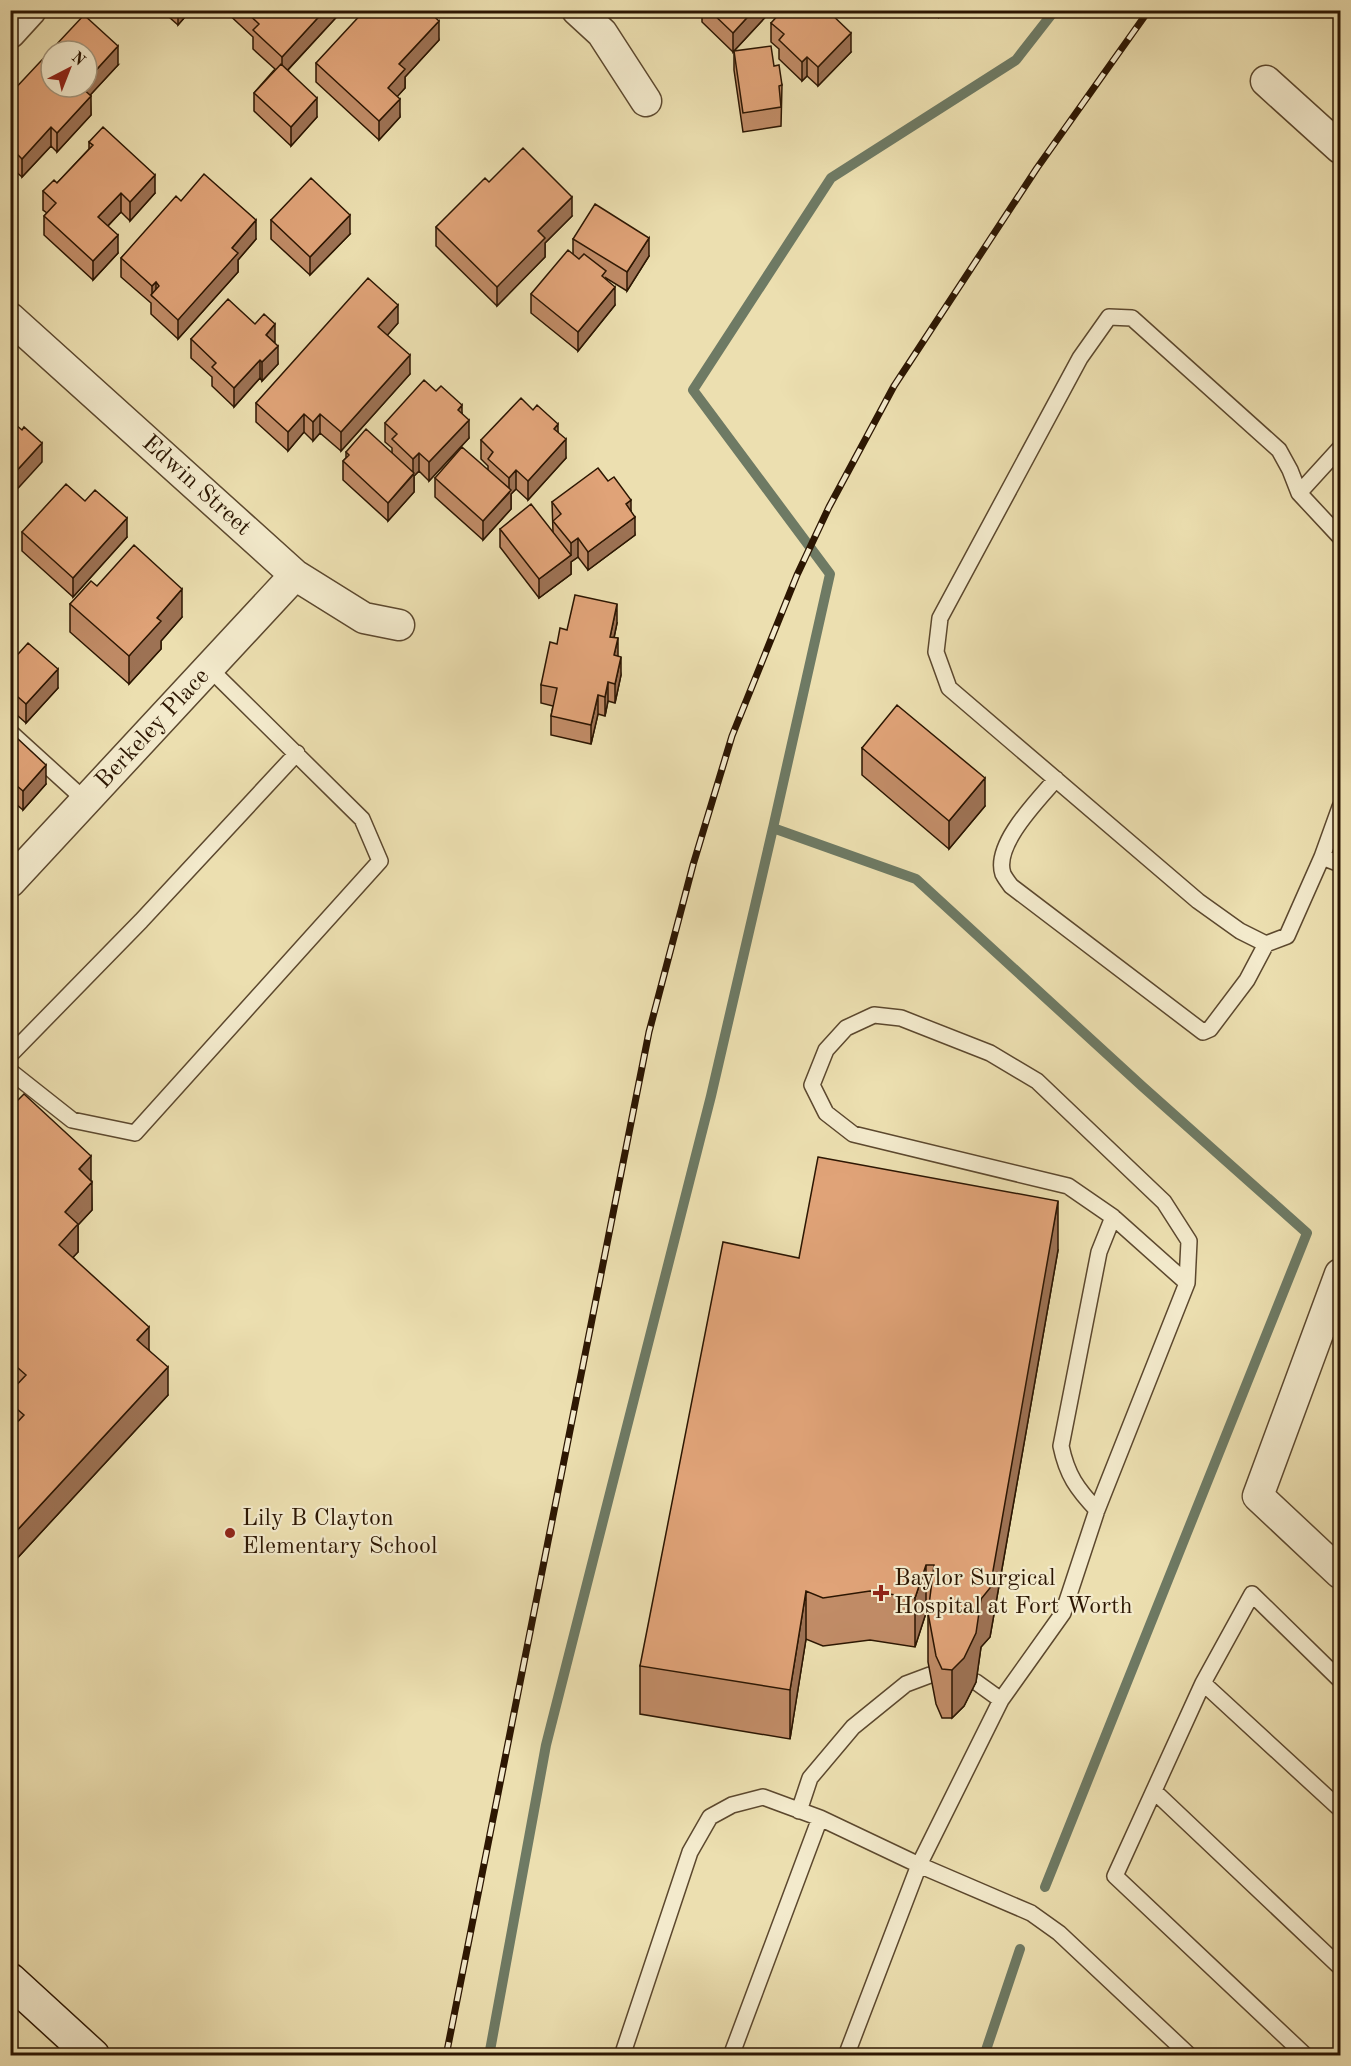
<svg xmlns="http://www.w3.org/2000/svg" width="1351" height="2066" viewBox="0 0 1351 2066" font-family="'Old Standard TT',serif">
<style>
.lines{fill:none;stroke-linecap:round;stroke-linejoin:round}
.stream{stroke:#6e7a64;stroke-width:10}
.lane-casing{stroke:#5c482e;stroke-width:18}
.street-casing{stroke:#5c482e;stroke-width:33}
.secondary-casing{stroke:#2c1602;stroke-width:36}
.lane{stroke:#f3eacc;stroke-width:15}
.street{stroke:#f3eacc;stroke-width:30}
.secondary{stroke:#f3eacc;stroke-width:33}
.rail-casing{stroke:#2c1602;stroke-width:7}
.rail{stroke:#f3eacc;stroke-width:4.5;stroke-dasharray:14;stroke-linecap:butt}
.wall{fill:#c18c67;stroke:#2c1602;stroke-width:1.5}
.shaded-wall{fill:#9d7254;stroke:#2c1602;stroke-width:1.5}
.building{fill:#e0a378;stroke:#2c1602;stroke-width:1.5}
.poi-dot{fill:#8f2418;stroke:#f3eacc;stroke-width:2}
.labels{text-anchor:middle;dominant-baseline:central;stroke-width:4.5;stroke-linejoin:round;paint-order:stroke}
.street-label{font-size:24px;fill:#2c1602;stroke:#f3eacc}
.poi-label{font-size:24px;fill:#2c1602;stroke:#f3eacc;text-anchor:start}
</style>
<rect width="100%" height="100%" fill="#ecdfb0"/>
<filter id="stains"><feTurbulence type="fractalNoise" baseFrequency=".00333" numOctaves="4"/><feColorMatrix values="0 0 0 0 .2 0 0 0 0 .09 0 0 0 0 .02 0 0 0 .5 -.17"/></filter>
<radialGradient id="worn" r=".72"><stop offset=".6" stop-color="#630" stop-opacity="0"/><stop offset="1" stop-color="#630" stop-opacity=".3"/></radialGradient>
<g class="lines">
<path class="stream" d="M1045,1887L1307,1233L1143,1087L916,879L773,828L830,574L693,390L831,178L1016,60L1055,10
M489,2056L546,1745L711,1096L773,828
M984,2056L1020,1949"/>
<defs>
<path id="lane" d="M1299,493L1340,448
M1340,537L1299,493L1290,470L1279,450L1132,318L1109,317L1080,358L940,618L936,652L949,688L1198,901L1240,931L1266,944L1287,936L1322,857L1340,807
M10,732L86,801
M1056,779C1038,800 993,845 1003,874C1005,878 1008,882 1011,886L1203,1032L1210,1029L1247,980L1266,944
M1322,857L1340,864
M10,1055L141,921L297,753
M10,1071L72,1120L135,1133L380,861L362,819L209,668
M1097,1510C1077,1489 1067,1475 1061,1446L1099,1252L1113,1217
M976,1682L1001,1700
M1203,1683L1252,1594L1340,1680
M1154,1791L1340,1967
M799,1811L810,1778L853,1727L906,1684L930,1675
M622,2056L690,1852L710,1817L732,1805L763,1797L820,1818L919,1865L1031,1913L1059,1933L1190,2056
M731,2056L820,1818
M846,2056L919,1865L1001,1700L1063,1613L1097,1510L1187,1283L1189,1241L1164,1202L1037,1081L990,1053L901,1018L874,1015L846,1028L826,1050L812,1085L826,1113L853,1134L1068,1186L1113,1217L1187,1283
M1306,2056L1115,1876L1203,1683L1340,1809"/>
<path id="street" d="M577,10L602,33L646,101
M10,33L31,10
M1266,81L1340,148
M10,318L295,575L364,618L399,625
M10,882L295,575
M1340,1274L1258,1496L1340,1573"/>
<path id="secondary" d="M10,1980L93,2056"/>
</defs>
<use href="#lane" class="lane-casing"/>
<use href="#street" class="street-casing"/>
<use href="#secondary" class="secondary-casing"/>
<use href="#lane" class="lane"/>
<use href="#street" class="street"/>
<use href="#secondary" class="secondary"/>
<defs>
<path id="rail" d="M446,2056L649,1032L693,865L732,736L797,575L829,507L894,386L1037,168L1149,10"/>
</defs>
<use href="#rail" class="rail-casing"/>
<use href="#rail" class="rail"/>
</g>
<path class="wall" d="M161,10H191L178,25Z
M224,10H343L288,70L317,117L291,146L254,111V93L275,69L253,49V37Z
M434,10V15L433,16L439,40L405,77V88L397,96L400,117L379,140L316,82V63Z
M702,10H772L733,52L702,22Z
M932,10H945L939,17Z
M771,23L851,52L818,86L807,76L802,81L779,59V49L771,42Z
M734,51L774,66L782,85L781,126L743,132L734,70Z
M118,65L90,95L91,115L57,152L51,146L22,177L13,169L10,94Z
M89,142L155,193L130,221L121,212L108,226L118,253L93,280L44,235V216L47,213L43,210V191L57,183L89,149Z
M489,182L572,216L545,243V257L497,306L436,246V227Z
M181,201L256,239L238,260V272L178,339L151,314V303L121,277V258Z
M271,220L350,234L310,275L271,239Z
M573,239L649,256L627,291L606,278L615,305L578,351L531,313V294L573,254Z
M398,323L387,335L410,374L341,451L320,433L313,441L304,432L288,451L256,422V403Z
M191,339L275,344L278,364L262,381L260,378L234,407L212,386V377L191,358Z
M462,413L469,438L429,481L419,471L414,476V492L388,521L343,480V461L346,458V452L392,453V448L385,442V423Z
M558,432L566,458L528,500L516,489L511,494V509L483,540L435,497V478L488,470V466L481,459V440Z
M85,501L127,537L73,597L22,551V532Z
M552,502L631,511L635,535L588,570L578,557L571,562V574L539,598L500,547V529L553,532Z
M97,586L182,617L161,641V649L129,684L70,632V604Z
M617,623L614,638L621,675L615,703L608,701L605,716L598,714L591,744L551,735V716L553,706L541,703V685L557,644L567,630Z
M10,663L58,688L26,723L10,709Z
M10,745L46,784L23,810L10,799Z
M862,748L985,806L949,849L862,775Z
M10,1108L91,1181L92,1210L78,1225V1252L73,1257L149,1350L168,1395L10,1566V1392L13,1390L10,1388Z
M1058,1250L990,1637L981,1647L976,1682L964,1706L952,1718H942L936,1704L928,1662V1613H926L915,1647L870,1640L823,1646L806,1639L790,1739L640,1714V1666L799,1258Z"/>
<path class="shaded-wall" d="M178,10H191L178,25Z
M325,10H343L282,76V57Z
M424,10H434V15L424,26Z
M754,10H772L733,52V33Z
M939,10H945L939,17Z
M439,21V40L405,77V88L388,107V88L399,64Z
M851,33V52L818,86V67Z
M118,46V65L81,105V87H87V80Z
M807,57V76L802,81V62Z
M91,96V115L57,152V133Z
M317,98V117L291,146V127Z
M400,99V117L379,140V121Z
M51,127V146L22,177V159Z
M13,150V169L10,171V152Z
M155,175V193L130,221V202Z
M121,193V212L98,236V217Z
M572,197V216L545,243V257L497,306V287L538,231Z
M350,215V234L310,275V257Z
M256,220V239L238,260V272L178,339V320L232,248Z
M118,235V253L93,280V261Z
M649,238V256L627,291V272Z
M156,282V299L152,296V286Z
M615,287V305L578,351V332Z
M398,305V323L378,346V327Z
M275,324V343L266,335Z
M278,346V364L262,381V362Z
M410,355V374L341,451V432Z
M260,360V378L234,407V388Z
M462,405V424L458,410Z
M304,414V432L288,451V432Z
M320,414V433L313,441V422Z
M469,420V438L429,481V462Z
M558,424V443L554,429Z
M566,439V458L528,500V481Z
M42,443V462L10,497V478Z
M419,453V471L414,476V492L388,521V503L413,475V459Z
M516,470V489L511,494V509L483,540V521L509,493V478Z
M631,500V519L626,504Z
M635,517V535L588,570V552Z
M127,518V537L73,597V578Z
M578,538V557L571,562V574L539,598V579L571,555V543Z
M182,589V617L161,641V649L129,684V656L157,618Z
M617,604V623L610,656V637Z
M618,638V657L614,655Z
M621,657V675L615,703V684Z
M58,669V688L26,723V704Z
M608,682V701L605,716V697Z
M598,695V714L591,744V725Z
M46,765V784L23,810V791Z
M985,778V806L949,849V821Z
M91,1156V1183L79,1169Z
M92,1182V1210L78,1225V1252L59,1272V1245L65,1212Z
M1058,1201V1250L990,1637L981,1647L976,1682L964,1706L952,1718V1670L981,1599Z
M149,1327V1355L137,1340Z
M168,1367V1395L10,1566V1538Z
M926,1565V1613L915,1647V1598Z
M806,1591V1639L790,1739V1690Z"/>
<path class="building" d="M244,10H325L282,57L253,30L259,24Z
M365,10H427L439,21L399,64L405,69L388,88L400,99L379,121L316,63Z
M709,10H754L733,33Z
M783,10H827L851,33L818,67L807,57L802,62L779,40L784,34L771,23Z
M84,15L118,46L87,80V51H51V87H81L91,96L57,133L51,127L22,159L13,150L10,152V94Z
M771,46L774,66L779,65L782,85L779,86L781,107L743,113L734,51Z
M281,64L317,98L291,127L254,93Z
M103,127L155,175L130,202L121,193L98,217L118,235L93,261L44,216L56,203L43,191L54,180L57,183L93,145L89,142Z
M523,148L572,197L538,231L545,238L497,287L436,227L485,178L489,182Z
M204,174L256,220L232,248L238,253L178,320L151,295L159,286L156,282L152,286L121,258L176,196L181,201Z
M311,178L350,215L310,257L271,220Z
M595,204L649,238L627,272L573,239Z
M568,250L579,259L584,254L606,271L602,276L615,287L578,332L531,294Z
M368,278L398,305L378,327L410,355L341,432L320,414L313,422L304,414L288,432L256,403Z
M228,299L255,324L264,314L275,324L266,335L278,346L262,362L260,360L234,388L212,367L216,363L191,339Z
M424,380L436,391L441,386L462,405L458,410L469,420L429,462L419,453L413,459L392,439L397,434L385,423Z
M521,398L533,410L537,405L558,424L554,429L566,439L528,481L516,470L509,478L488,459L493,452L481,440Z
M10,420L22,430L24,427L42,443L10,478Z
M366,429L414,473L388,503L343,461L349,455L346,452Z
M462,447L511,490L483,521L435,478Z
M598,468L608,481L614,477L631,500L626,504L635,517L588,552L578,538L571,543L553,521L561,514L552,502Z
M66,484L85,501L95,490L127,518L73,578L22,532Z
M531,504L571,555L539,579L500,529Z
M134,545L182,589L157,618L161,621L129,656L70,604L91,581L97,586Z
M575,595L617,604L610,637L618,638L614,655L621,657L615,684L608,682L605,697L598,695L591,725L551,716L557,688L541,685L550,642L557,644L560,628L567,630Z
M28,643L58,669L26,704L10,690V663Z
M897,705L985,778L949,821L862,748Z
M17,738L46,765L23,791L10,780V745Z
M24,1094L91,1156L79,1169L92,1182L65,1212L78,1224L59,1245L149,1327L137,1340L168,1367L10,1538V1430L24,1415L10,1403V1392L26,1375L10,1361V1108Z
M818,1157L1058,1201L990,1588L981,1599L976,1633L964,1658L952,1670L942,1669L936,1656L928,1613L934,1565H926L915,1598L870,1591L823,1598L806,1591L790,1690L640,1666L723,1242L799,1258Z"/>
<g class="poi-dot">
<circle cx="230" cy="1533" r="6"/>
<path d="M878 1584h6v6h6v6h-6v6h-6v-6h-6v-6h6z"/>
</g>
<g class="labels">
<g class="street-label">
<text transform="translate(196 486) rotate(42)">Edwin Street</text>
<text transform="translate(153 729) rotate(-47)">Berkeley Place</text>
</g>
<g class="poi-label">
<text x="242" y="1519">Lily B Clayton<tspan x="242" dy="28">Elementary School</tspan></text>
<text x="894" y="1579">Baylor Surgical<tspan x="894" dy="28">Hospital at Fort Worth</tspan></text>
</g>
</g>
<rect width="1351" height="2066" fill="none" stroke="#ecdfb0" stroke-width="36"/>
<rect x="12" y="12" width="1327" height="2042" fill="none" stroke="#2c1602" stroke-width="3"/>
<rect x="18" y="18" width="1315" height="2030" fill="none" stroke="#2c1602" stroke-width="1.5"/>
<g transform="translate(69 69) rotate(42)"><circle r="28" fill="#f3eacc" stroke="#a3957b" stroke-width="1.5"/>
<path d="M0-4.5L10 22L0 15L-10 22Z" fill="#8f2418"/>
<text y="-9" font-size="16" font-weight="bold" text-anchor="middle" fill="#2c1602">N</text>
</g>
<rect width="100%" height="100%" filter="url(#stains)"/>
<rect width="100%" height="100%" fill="url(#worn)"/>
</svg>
